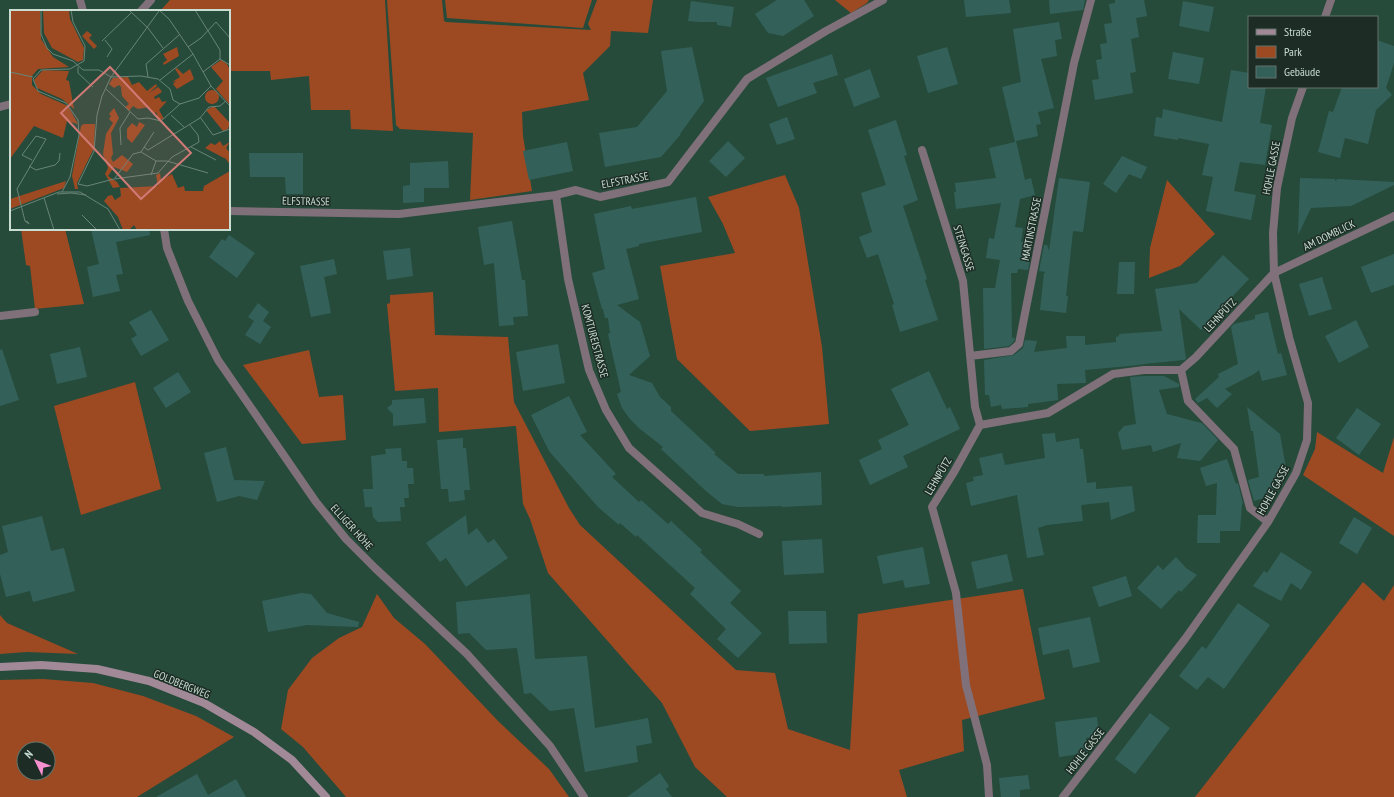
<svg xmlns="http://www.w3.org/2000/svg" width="1394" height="797" viewBox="0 0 1394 797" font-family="'PT Sans Narrow',sans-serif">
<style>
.green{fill:#9d4a22;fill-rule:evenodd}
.building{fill:#33615a}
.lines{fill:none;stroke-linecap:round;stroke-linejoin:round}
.street{stroke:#807079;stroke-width:8}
.secondary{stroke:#a28997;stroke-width:8}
.labels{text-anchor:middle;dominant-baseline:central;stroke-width:3;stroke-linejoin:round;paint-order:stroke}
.street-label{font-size:11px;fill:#c9ddd3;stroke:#1d2d25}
.inset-road{fill:none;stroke:#678578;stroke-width:1}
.view{fill:#d07975;fill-opacity:0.15;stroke:#d07975;stroke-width:2}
.inset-edge{fill:none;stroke:#c9ddd3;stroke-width:2}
</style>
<rect width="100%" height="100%" fill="#264b3b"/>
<path class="green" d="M170,0H385L393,131L351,129L350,110H311L309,76L271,80L270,71H229L230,110H229V11H160Z
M387,0H442L444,21L446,22L591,30L588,24L597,0H653L648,33L611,31L610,46L583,73L589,100L522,112L523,136L532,191L470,200L473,133L400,129L396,125Z
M445,0H592L583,28L447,18Z
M835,0H869L867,3L851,13Z
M785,175L799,208L822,347L829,424L750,431L677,359L660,266L735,253L723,224L708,197Z
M1167,180L1215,234L1180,266L1149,278L1150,248Z
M21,229H65L84,304L35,309L30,266L26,265Z
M433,292L435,335L508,337L514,402L569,508L580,525L736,670L775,673L788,729L850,750L858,614L1023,589L1045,699L962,720L964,751L899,770L907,797H727L695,767L662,703L548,573L530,519L523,504L516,426L439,432L438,388L395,391L387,304L390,303V295Z
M309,350L319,397L343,395L346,440L302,444L243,365Z
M135,382L161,489L81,515L54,406Z
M1317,432L1383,473L1394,437V536L1303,475L1315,449Z
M1363,582L1384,601L1394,585V797H1195Z
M377,594L394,618L425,644L499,722L549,769L569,797H346L303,747L281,729L288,690L312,658L339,638L362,627Z
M0,615L7,623L78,654L27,652L0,654Z
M43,679L93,683L143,696L196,716L234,737L137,797H0V680ZM24,749H48V773H24Z"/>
<path class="building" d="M777,0H804L814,16L783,36L768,33L755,14Z
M964,0H1009L1011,13L966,17Z
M1049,0H1085L1083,10L1050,14Z
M1115,0H1144L1147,16L1136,18L1139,37L1131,39L1136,72L1130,73L1133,93L1095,100L1092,80L1099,79L1096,60L1102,59L1100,44L1107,43L1104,24L1112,23L1109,4L1115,3Z
M691,1L734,7L731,27L717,25V22H700L688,21Z
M1183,1L1214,7L1209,32L1179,26Z
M1059,22L1062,39L1055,40L1057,56L1041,59L1054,108L1038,112L1041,124L1036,125L1038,136L1016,141L1025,180L1031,178L1035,195L1020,199L1015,227L1023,228L1021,242L1033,243L1028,270L1018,269L1017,273H1011L1012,338H1015L1014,341L1009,346L984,349L983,288H995L1000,260L986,258L989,238L994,239L1001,203L956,209L954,192H956L955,183L996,178L989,148L1015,142L1002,87L1021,82L1013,29Z
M1377,40L1394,46V63L1386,88L1392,95L1376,110L1368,144L1345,138L1340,158L1318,152L1329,111L1333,112L1342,87H1377Z
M692,47L704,101L680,134H681L661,157L605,167L599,133L637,127L667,91L661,51Z
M947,47L958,84L928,93L917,56Z
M1173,52L1204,58L1199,84L1168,79Z
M832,54L838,75L813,83L817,93L778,107L766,78Z
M870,69L880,97L854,107L844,79Z
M1231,70L1249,73V87H1266L1260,123L1272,125L1265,165L1240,162L1234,191L1256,195L1251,220L1206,211L1213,177L1202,175L1209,144L1178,138V140L1154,136L1156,117L1162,118L1163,109L1222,122Z
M787,117L795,139L777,145L769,124Z
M896,120L907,155L904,156L918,200L903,206L927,279L925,280L938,320L900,332L892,305L894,304L878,254L867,258L859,237L872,232L861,193L886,185L868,130Z
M728,141L745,158L726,177L709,161Z
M567,142L573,171L529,180L523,151Z
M249,153H303V194H286L285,177H250Z
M1122,156L1147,167L1141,179L1129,174L1116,193L1103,184Z
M448,161L449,188H424V202L403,203V186L410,185V163Z
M1059,178L1090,182L1083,232L1073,231L1066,296H1068L1066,313L1040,310L1044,273L1046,272L1039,271L1044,245H1047L1049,251Z
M1300,178L1335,179V181L1338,179L1394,182V185L1351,206L1311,208L1298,235Z
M696,197L702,232L639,244V246L626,249L639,299L617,305L640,322L650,356L629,375L652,383L660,397L671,407V411L716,453L714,454L738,474H764V476L821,472L822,505L782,507V506L738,507L722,504L706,491L661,449L663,447L640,429L630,419L622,408L617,394L621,392L608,334L610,333L608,318H605L603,309H602L592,273L605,269L594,214L631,206L632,209Z
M512,221L522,280H525L528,316L513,317L514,325L499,326L494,263L484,265L478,227Z
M91,229H149L150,235L116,242L123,274L116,275L120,291L93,297L87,267L99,264Z
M229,235L255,253L237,278L209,257L222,239L225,241Z
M410,248L413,276L387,280L383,251Z
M1394,254V285L1371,293L1361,267Z
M1223,255L1249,279L1201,330L1179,309L1186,359L1184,360L1144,364H1145L1129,366L1085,370L1086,383L1057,384L1058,400L1028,404V407L1002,409L1001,405L991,407L989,395H985L984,360L1014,355L1023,348L1025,340L1037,341L1034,352L1067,348L1066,336H1085V345L1116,342V337L1119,336V334L1162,331L1155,289L1197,283Z
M334,259L337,274L324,277L331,313L311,317L300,266Z
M1119,262H1135L1134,294H1117Z
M1322,277L1332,309L1309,316L1299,284Z
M258,303L269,312L263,321L271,327L260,344L245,335L254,321L248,317Z
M151,310L169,340L141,356L131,339L137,335L129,322Z
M1268,312L1278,354L1281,353L1287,375L1262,381L1259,370L1254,374L1225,389L1232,394L1217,408L1207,398L1198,403L1195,399L1219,377L1218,374L1238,364L1231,327L1234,324L1255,319V315Z
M1356,320L1369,347L1339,363L1325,336Z
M558,344L565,383L523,391L516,352Z
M80,347L87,377L57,384L50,354Z
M2,349L19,400L0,406V350Z
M929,371L947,409L950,407L960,429L903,456L908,467L870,485L859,460L882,449L878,440L909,425L891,389Z
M178,372L191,392L166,408L153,388Z
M1144,376H1164L1179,384V387L1159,390L1167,414L1201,423H1200H1202L1218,440L1200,461L1177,458L1181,443L1153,452L1151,445L1122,450L1118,433L1124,426L1136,424L1130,377Z
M569,396L587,432L580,435L616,474L612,477L639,502L641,500L668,524L671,521L702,550L700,552L741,591L730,603L762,633L738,658L717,639L726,629L690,594L695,588L637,535L636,537L620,523L619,525L598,507L549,451L531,415Z
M424,398L426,423L393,426V414L387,408L392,404V400Z
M1247,407L1280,434L1287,474L1278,477L1280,485L1274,487L1275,495L1254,501L1248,480L1259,477L1253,431H1251Z
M1357,408L1381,424L1359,455L1336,438Z
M1055,433L1056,442L1079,438L1080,449H1083L1087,483L1096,482V489L1132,486L1135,511L1111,520L1109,502L1081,505L1083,521L1047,525L1038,528L1044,555L1027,558L1017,495L971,506L966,483L974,481L973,477L983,475L979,458L1002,453L1005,465L1045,458L1042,434Z
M463,438V448H466L470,490H464L465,500L449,502L448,489H441L437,440Z
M226,447L234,480L265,481L257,500L239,496L217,502L204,453Z
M401,448L402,461H407V468H413L414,484H408L409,498H404L405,507H400L401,521L378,522L373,517L372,507H365L363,489H373L371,456L386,454L385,449Z
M1227,459L1236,484L1238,483L1243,504H1242L1240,531H1220V543H1197L1198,515H1216L1217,483L1206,486L1200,468Z
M466,515L468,535L477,528L488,543L494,539L508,558L466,587L446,558L440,562L426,543Z
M42,516L51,551L64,548L75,591L33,602L30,591L6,597L0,574V555L8,552L2,526Z
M1354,517L1372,528L1357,554L1339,543Z
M822,539L824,573L784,575L782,541Z
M923,547L930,584L905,588L903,580L883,584L877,556Z
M1281,552L1312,572L1301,590L1291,583L1281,601L1253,586L1264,571L1267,573Z
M1007,554L1013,581L977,589L971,562Z
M1176,557L1186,568L1197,575L1181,592L1179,590L1161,609L1137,588L1158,565L1163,570Z
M1126,576L1132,596L1099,607L1092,587Z
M301,593L311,594L327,613L359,622L358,627L307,625L268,632L262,601Z
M530,594L535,659L587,656L595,728L648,718L652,743L636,746L638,762L585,772L574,708L550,711L531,693L524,694L517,648L486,650L469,633L458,634L456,602Z
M1238,603L1270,625L1224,689L1208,677L1197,690L1179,676L1202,646L1206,649Z
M788,611H826L827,643L789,644Z
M1090,617L1100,662L1073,668L1069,649L1043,655L1038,628Z
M1150,713L1170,728L1135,774L1115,759Z
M1097,717L1099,736L1086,738L1088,753L1059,757L1055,722Z
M660,773L669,786L666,789L672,797H627Z
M197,774L208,795L236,779L246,797H156Z
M1028,775L1030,789L1020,790V797H1001L999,778Z"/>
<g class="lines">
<path class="street" d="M80,0L83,11
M141,11L151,0
M1325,17L1331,0
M0,107L11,104
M922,150L963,281L975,407L980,425
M556,195L568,279L589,370L606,410L629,448L702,513L738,524L759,534
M229,211L399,214L556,195L576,190L600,197L668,182L747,79L826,31L883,0
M164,229L167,248L188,301L218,360L316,502L346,539L375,568L467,654L550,746L584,797
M0,316L35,312
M970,356L1011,351L1019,344L1074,63L1091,0
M1268,522L1250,508L1234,449L1188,401L1181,370L1196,357L1274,273L1394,216
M989,797L987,765L966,685L956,593L932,507L954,472L980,425L1048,413L1113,374L1144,370H1181
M1063,797L1185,639L1268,522L1296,473L1307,440L1308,403L1289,337L1274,273L1273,233L1277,188L1292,118L1303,87"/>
<path class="secondary" d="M0,667L41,665L97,669L149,681L204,703L254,732L292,760L326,797"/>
</g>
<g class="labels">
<g class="street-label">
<text transform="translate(1271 168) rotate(-79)">HOHLE GASSE</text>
<text transform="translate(625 180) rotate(-11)">ELFSTRASSE</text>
<text transform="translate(306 201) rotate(1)">ELFSTRASSE</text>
<text transform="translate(1031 229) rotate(-79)">MARTINSTRASSE</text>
<text transform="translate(1329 235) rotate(-26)">AM DOMBLICK</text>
<text transform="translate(964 248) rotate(73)">STEINGASSE</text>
<text transform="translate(1220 315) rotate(-47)">LEHNPÜTZ</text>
<text transform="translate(595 341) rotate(75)">KOMTUREISTRASSE</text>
<text transform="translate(938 476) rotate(-59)">LEHNPÜTZ</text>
<text transform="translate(1273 490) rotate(-61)">HOHLE GASSE</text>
<text transform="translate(352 527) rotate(48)">ELLIGER HÖHE</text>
<text transform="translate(182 684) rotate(22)">GOLDBERGWEG</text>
<text transform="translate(1085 751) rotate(-52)">HOHLE GASSE</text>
</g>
</g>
<g transform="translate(10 10)">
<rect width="220" height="220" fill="#264b3b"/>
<path d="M0,0H30L31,29L43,47L59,57L28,59L22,66V75L31,84L58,96L68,114L57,111L53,128L24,116L0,149ZM33,0H59L60,9L74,38L73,50L68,52L42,38L34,23ZM77,21L82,25L79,28L87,36L84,39L72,26ZM167,37L169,46L154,55L153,53L157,50L153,44ZM211,50L217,54L220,60V95L206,79L213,71L201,57ZM167,58L173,64L180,59L184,69L167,79L163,74L166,71L162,72L170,67L165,59ZM33,60L59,61L56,70L59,71L64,99L52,89L27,78L24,70ZM118,67L122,75L129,72L137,81L146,74L147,76L139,83L148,77L150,79L152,82L144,87L145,89L149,87L152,92L157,91L149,100L154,109L149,110L146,102L144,104L139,97L128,99L123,96L119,101L115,97L119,94L112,86L111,77L109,75L104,78L99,74L103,68ZM195 87a7 7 0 1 1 14 0a7 7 0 1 1-14 0ZM204,96L220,113L218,119L213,121L196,100ZM104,98L109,108L101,123L103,144L101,148L103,152L112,145L123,154L117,162L104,157L98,166L107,172L110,177L103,178L95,164L98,158L93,144L96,124L103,113L99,109L101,106L99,104ZM129,112L135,115L122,133L117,128V119L122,113L127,117ZM74,114H85L84,138L67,173L68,179H65L62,166L71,116ZM210,131L213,136L220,132L216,138L220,143V155L216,149L195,138L201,133L205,135ZM220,161V220H127L124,215L119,220H113L108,207L94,191L98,186L102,185L105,190L111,186L110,178L148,176L146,165L150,163L151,170L162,164L168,178L174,176L175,181H193L194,176ZM56,171L54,178L0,199V189Z" fill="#9d4a22"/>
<path class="inset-road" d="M31,0V24L37,38L43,44L63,51L73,60H89L101,67L131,66L148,69L160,79L163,90L170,94L189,88L201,76M119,0L138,18L153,38M149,0L159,9L183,44L201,76L220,96M185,0L210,40V49M149,1L101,67L92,86L87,105L84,141L68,174L77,176L104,169L148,163L162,147L189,132L188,125L180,115M95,30L102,39L97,47M92,31L121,3M178,37L191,28L206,12L220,28M68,57V63L83,77M0,62L23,67M193,62L210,49L220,55M138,67L136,54L169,25M150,70L183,44M96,79L128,109L138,108L151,111L170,94M161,105L175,118M190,107L203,125L220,119M111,135L110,118L120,102M134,137L138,140L190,108L199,97L210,96L216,91M181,137L206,150M131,142L144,122M22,150L12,145L26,126L36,129M19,156L26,160L45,155L49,151L50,143M141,165L146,151H157L198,163M105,168L123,144L131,142L146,151M52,182L60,167L69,125L68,110L56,93L28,81L23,69L31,60L60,59L74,51L75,36L63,12L61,0M47,184L61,183L76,185M34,188L44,220M0,201L49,182H70L98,199L110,220M72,205L87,220M15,211L19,214L18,212L15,211L7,179L36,129"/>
<path class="view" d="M100,57L181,143L131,189L51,103Z"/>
<rect width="220" height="220" class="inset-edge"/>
</g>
<rect x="1248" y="16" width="130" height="72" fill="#1d2d25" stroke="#62736b"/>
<rect x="1256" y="29" width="20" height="6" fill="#a28997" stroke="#62736b"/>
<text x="1284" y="36" font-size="12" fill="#c9ddd3">Straße</text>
<rect x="1256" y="46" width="20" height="12" fill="#9d4a22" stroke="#62736b"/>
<text x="1284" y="56" font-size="12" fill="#c9ddd3">Park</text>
<rect x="1256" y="66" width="20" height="12" fill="#33615a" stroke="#62736b"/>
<text x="1284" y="76" font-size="12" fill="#c9ddd3">Gebäude</text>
<g transform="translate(36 761) rotate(313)"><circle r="19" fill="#1d2d25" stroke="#62736b"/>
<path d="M0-3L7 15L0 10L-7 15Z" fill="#f790ce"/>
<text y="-6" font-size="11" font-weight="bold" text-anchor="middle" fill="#c9ddd3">N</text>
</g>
</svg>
